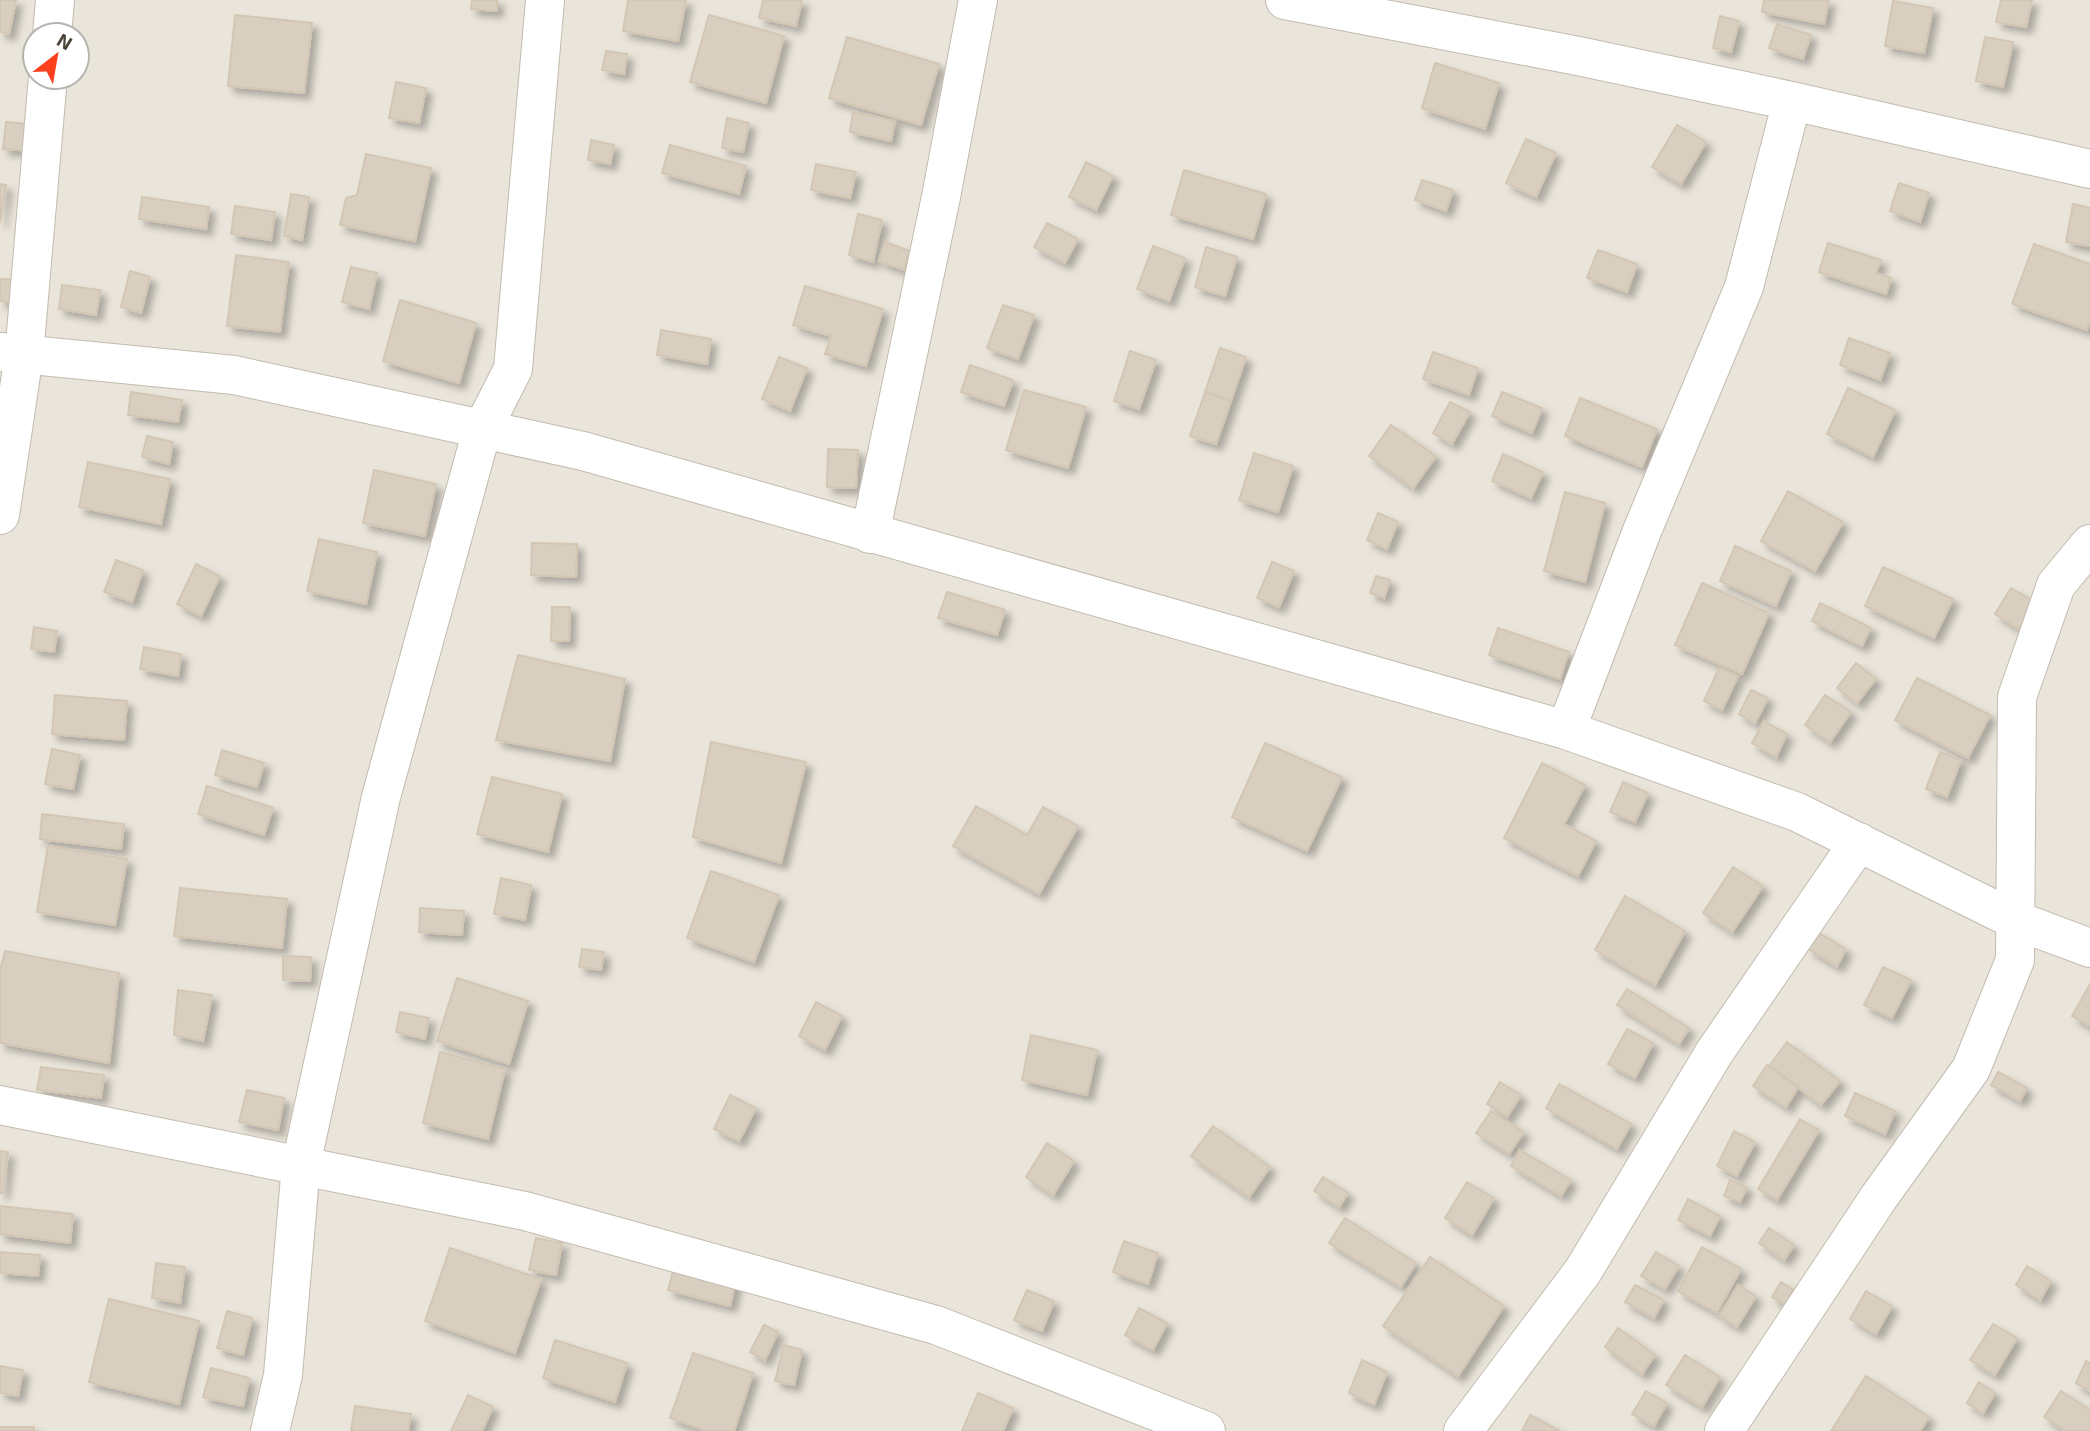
<svg xmlns="http://www.w3.org/2000/svg" width="2090" height="1431" viewBox="0 0 2090 1431" font-family="'Exo 2',sans-serif">
<style>
.residential{fill:#eae5da;fill-rule:evenodd}
.building{fill:#d8cfc1;stroke:#d3c7b4;stroke-width:2;filter:url(#shadow)}
.lines{fill:none;stroke-linecap:round;stroke-linejoin:round}
.street-casing{stroke:#c2bbae;stroke-width:40}
.street{stroke:#fff;stroke-width:38}
</style>
<defs>
<filter id="shadow"><feDropShadow dx="6" dy="6" stdDeviation="3.5" flood-color="#0004"/></filter>
</defs>
<rect width="100%" height="100%" fill="#f6f3ec"/>
<path class="residential" d="M0,0H2090V1431H0ZM35,35H77V77H35Z"/>
<path class="building" d="M0,0H16L9,34L0,32Z
M472,0H497V11L471,9Z
M628,0H686L678,41L623,31Z
M763,0H802L796,26L759,18Z
M1764,0H1829L1824,24L1762,12Z
M2001,0H2032L2026,27L1996,22Z
M1893,1L1933,8L1924,53L1885,46Z
M235,15L312,23L304,93L228,86Z
M709,15L784,36L766,103L690,82Z
M1720,16L1739,21L1731,52L1713,48Z
M1777,24L1811,35L1803,59L1769,48Z
M847,37L939,64L921,125L829,98Z
M1985,37L2013,42L2003,87L1976,81Z
M606,51L627,54L624,74L602,70Z
M1435,63L1499,83L1485,129L1422,108Z
M396,82L426,88L419,123L389,118Z
M853,112L895,121L891,141L850,132Z
M727,118L749,123L743,152L722,148Z
M6,122L36,125L34,151L3,149Z
M1677,125L1706,142L1681,184L1652,167Z
M1526,139L1556,153L1536,197L1506,183Z
M591,140L614,145L610,164L588,160Z
M670,145L746,166L739,194L662,173Z
M366,154L431,168L415,241L340,225L346,198L357,195Z
M1086,162L1113,176L1096,210L1069,197Z
M816,164L856,172L850,198L811,190Z
M1184,170L1266,194L1253,239L1171,215Z
M1422,180L1453,190L1446,211L1415,200Z
M1899,183L1929,193L1920,222L1890,211Z
M0,184L6,185L0,223Z
M291,194L309,197L302,240L284,236Z
M142,197L209,207L206,229L139,219Z
M2073,204L2090,208V246L2066,242Z
M235,206L275,212L271,240L231,234Z
M858,214L882,220L873,262L849,255Z
M1047,223L1078,239L1065,263L1034,247Z
M885,242L910,251L904,270L879,261Z
M1828,243L1881,260L1876,273L1891,278L1886,294L1819,272Z
M2034,244L2090,264V321L2087,330L2012,304Z
M1153,246L1185,258L1169,301L1137,289Z
M1206,247L1237,257L1225,296L1195,287Z
M1598,250L1637,264L1627,292L1587,278Z
M236,255L289,262L280,332L227,326Z
M351,267L377,273L369,309L342,302Z
M130,271L150,277L141,313L121,307Z
M0,279L19,280L17,303L0,301Z
M62,285L100,290L96,315L59,309Z
M805,286L883,309L866,366L825,354L831,336L793,325Z
M400,300L476,323L459,383L383,361Z
M1003,305L1034,315L1018,359L987,348Z
M661,330L711,339L707,364L657,355Z
M1849,338L1890,353L1880,380L1840,365Z
M1220,348L1246,357L1231,401L1205,392Z
M1130,351L1156,360L1139,409L1114,401Z
M1433,352L1478,368L1469,395L1423,379Z
M779,357L807,368L790,411L762,399Z
M970,365L1013,380L1004,406L961,392Z
M1848,388L1895,410L1873,457L1827,434Z
M1024,390L1086,407L1068,468L1006,450Z
M131,392L182,400L178,422L128,415Z
M1205,392L1231,401L1216,444L1190,436Z
M1502,392L1542,408L1532,433L1492,416Z
M1580,398L1657,429L1642,467L1565,436Z
M1450,402L1470,412L1452,444L1433,433Z
M1391,425L1436,456L1413,488L1369,456Z
M147,436L173,442L169,464L142,457Z
M828,449L858,450L856,488L827,487Z
M1254,453L1293,466L1278,512L1239,500Z
M1503,454L1543,472L1531,498L1492,481Z
M88,462L170,479L161,524L79,507Z
M374,470L436,484L425,536L363,523Z
M1788,491L1843,522L1815,571L1761,541Z
M1565,492L1605,503L1585,582L1544,571Z
M1378,513L1398,522L1387,549L1367,540Z
M319,539L377,552L366,604L307,591Z
M532,543L577,544L576,577L531,575Z
M1735,546L1791,571L1776,606L1720,581Z
M116,560L143,570L132,602L104,592Z
M1272,562L1294,571L1279,607L1257,598Z
M196,564L220,576L201,616L177,604Z
M1883,567L1953,599L1934,638L1865,606Z
M1376,576L1390,580L1384,598L1370,593Z
M1702,583L1769,613L1742,674L1675,645Z
M2011,588L2035,602L2019,629L1995,614Z
M947,592L1005,610L997,635L938,618Z
M1820,603L1871,628L1862,646L1812,621Z
M552,607H570L569,641H551Z
M34,627L57,631L54,652L31,649Z
M1498,628L1569,652L1560,679L1489,655Z
M144,647L181,654L178,676L140,669Z
M518,655L625,679L610,761L496,740Z
M1856,663L1876,679L1857,703L1837,688Z
M1719,668L1738,676L1722,710L1704,701Z
M1917,678L1990,715L1968,758L1895,720Z
M1751,690L1768,698L1755,723L1739,714Z
M55,695L127,701L124,740L52,734Z
M1825,695L1851,712L1830,742L1805,725Z
M1764,721L1787,734L1776,757L1752,743Z
M711,742L806,762L781,863L693,837Z
M1265,743L1342,777L1307,851L1232,817Z
M52,749L80,755L73,789L45,784Z
M222,750L264,763L257,787L215,775Z
M1940,752L1961,760L1947,797L1926,789Z
M1542,763L1585,785L1564,824L1596,841L1578,876L1504,838Z
M492,777L562,794L548,852L477,834Z
M1623,782L1648,793L1635,822L1610,812Z
M207,786L273,808L264,835L198,814Z
M976,806L1027,835L1043,807L1078,826L1039,894L953,846Z
M42,814L124,824L121,849L40,839Z
M48,846L127,859L115,925L37,912Z
M1733,867L1763,886L1732,932L1703,913Z
M711,871L779,895L754,962L687,938Z
M501,878L531,885L525,920L494,914Z
M180,888L287,899L282,948L174,936Z
M1625,896L1685,931L1655,985L1595,950Z
M420,908L464,911L462,935L419,932Z
M1818,932L1846,949L1837,966L1808,949Z
M582,949L604,952L601,970L579,967Z
M5,951L119,973L109,1063L0,1043V970Z
M283,956L311,957L310,981L283,980Z
M1883,967L1911,980L1892,1018L1864,1005Z
M457,978L528,1001L509,1064L437,1041Z
M2090,984V1026L2072,1016Z
M1627,989L1689,1028L1679,1044L1617,1005Z
M178,990L212,995L203,1041L174,1035Z
M816,1002L842,1016L825,1050L799,1036Z
M400,1012L429,1018L425,1039L396,1032Z
M1627,1029L1653,1043L1635,1078L1608,1064Z
M1031,1035L1097,1050L1087,1095L1022,1080Z
M1787,1042L1840,1081L1821,1105L1769,1066Z
M440,1052L505,1069L488,1139L423,1123Z
M1767,1065L1799,1086L1786,1107L1753,1086Z
M41,1067L104,1075L101,1098L37,1090Z
M1998,1072L2027,1088L2020,1101L1991,1085Z
M1500,1082L1521,1095L1507,1117L1487,1104Z
M1559,1084L1631,1124L1617,1149L1546,1108Z
M247,1090L284,1098L278,1130L239,1122Z
M1855,1093L1895,1111L1885,1134L1845,1116Z
M730,1095L756,1108L739,1141L714,1129Z
M1491,1111L1524,1132L1509,1154L1476,1133Z
M1800,1119L1819,1130L1777,1200L1758,1189Z
M1213,1126L1270,1167L1249,1197L1191,1156Z
M1734,1131L1755,1142L1737,1176L1717,1166Z
M1047,1143L1074,1161L1053,1195L1026,1177Z
M1520,1150L1571,1180L1561,1196L1511,1166Z
M0,1151L8,1152L3,1193H0Z
M1323,1177L1348,1193L1339,1207L1314,1191Z
M1730,1180L1747,1187L1740,1202L1724,1196Z
M1467,1182L1494,1198L1472,1235L1445,1218Z
M1688,1199L1720,1216L1710,1236L1678,1220Z
M0,1206L73,1214L70,1243L0,1234Z
M1345,1218L1416,1263L1401,1287L1329,1243Z
M1769,1228L1794,1245L1784,1260L1759,1243Z
M536,1238L562,1243L556,1275L529,1270Z
M1124,1241L1158,1253L1148,1284L1113,1272Z
M1702,1247L1741,1269L1717,1313L1678,1291Z
M450,1248L541,1279L515,1353L425,1321Z
M0,1252L40,1255L38,1276L0,1273Z
M1656,1252L1679,1266L1665,1289L1641,1276Z
M677,1256L738,1273L730,1306L668,1290Z
M1430,1257L1504,1306L1458,1376L1383,1326Z
M156,1263L185,1267L180,1303L152,1298Z
M2027,1266L2051,1281L2040,1300L2016,1285Z
M1781,1282L1794,1290L1785,1304L1772,1297Z
M1635,1285L1664,1300L1654,1318L1625,1302Z
M1738,1285L1756,1296L1737,1327L1719,1316Z
M1027,1290L1054,1301L1042,1331L1014,1320Z
M1866,1291L1892,1306L1876,1334L1850,1319Z
M109,1299L199,1321L179,1404L89,1382Z
M1139,1308L1167,1323L1153,1350L1125,1335Z
M227,1311L252,1318L243,1355L217,1348Z
M1993,1324L2017,1338L1995,1375L1970,1360Z
M764,1325L778,1332L765,1360L750,1352Z
M1618,1328L1655,1355L1642,1374L1605,1347Z
M555,1340L627,1363L615,1402L543,1378Z
M784,1345L802,1350L794,1385L775,1381Z
M693,1353L753,1373L734,1431H707L670,1418Z
M1685,1355L1720,1377L1702,1407L1666,1385Z
M1362,1360L1387,1372L1374,1405L1349,1393Z
M2086,1361L2090,1363V1391L2076,1383Z
M0,1366L23,1370L18,1396L0,1393Z
M211,1368L249,1378L243,1406L203,1397Z
M1866,1376L1929,1417L1920,1431H1831Z
M1979,1382L1995,1393L1983,1413L1967,1403Z
M1646,1391L1667,1403L1654,1426L1632,1414Z
M2061,1391L2090,1410V1431H2066L2044,1417Z
M978,1393L1013,1408L1003,1431H962Z
M468,1395L493,1407L482,1431H451Z
M355,1406L411,1414L408,1431H351Z
M1530,1415L1560,1431H1522Z
M0,1427H34V1431H0Z"/>
<g class="lines">
<defs>
<path id="street" d="M1285,0L1578,56L1792,101L2090,169
M52,35L55,0
M0,352L234,375L583,451L1566,730L1797,812L2015,920L2090,948
M0,515L24,355L48,77
M870,534L941,197L978,0
M1566,730L1642,531L1744,287L1792,101
M0,1105L525,1211L936,1325L1206,1431
M270,1431L283,1375L301,1165L381,797L482,430L513,369L545,0
M1463,1431L1583,1271L1714,1053L1859,842
M1724,1431L1879,1197L1971,1069L2015,960L2017,697L2056,585L2090,544"/>
</defs>
<use href="#street" class="street-casing"/>
<use href="#street" class="street"/>
</g>
<g transform="translate(56 56) rotate(31)"><circle r="33" fill="#ffffff" stroke="#b7b4b0" stroke-width="2"/>
<path d="M0-5L12 26L0 18L-12 26Z" fill="#fc3f1d"/>
<text y="-10" font-size="19" font-weight="bold" text-anchor="middle" fill="#4b4439">N</text>
</g>
</svg>
